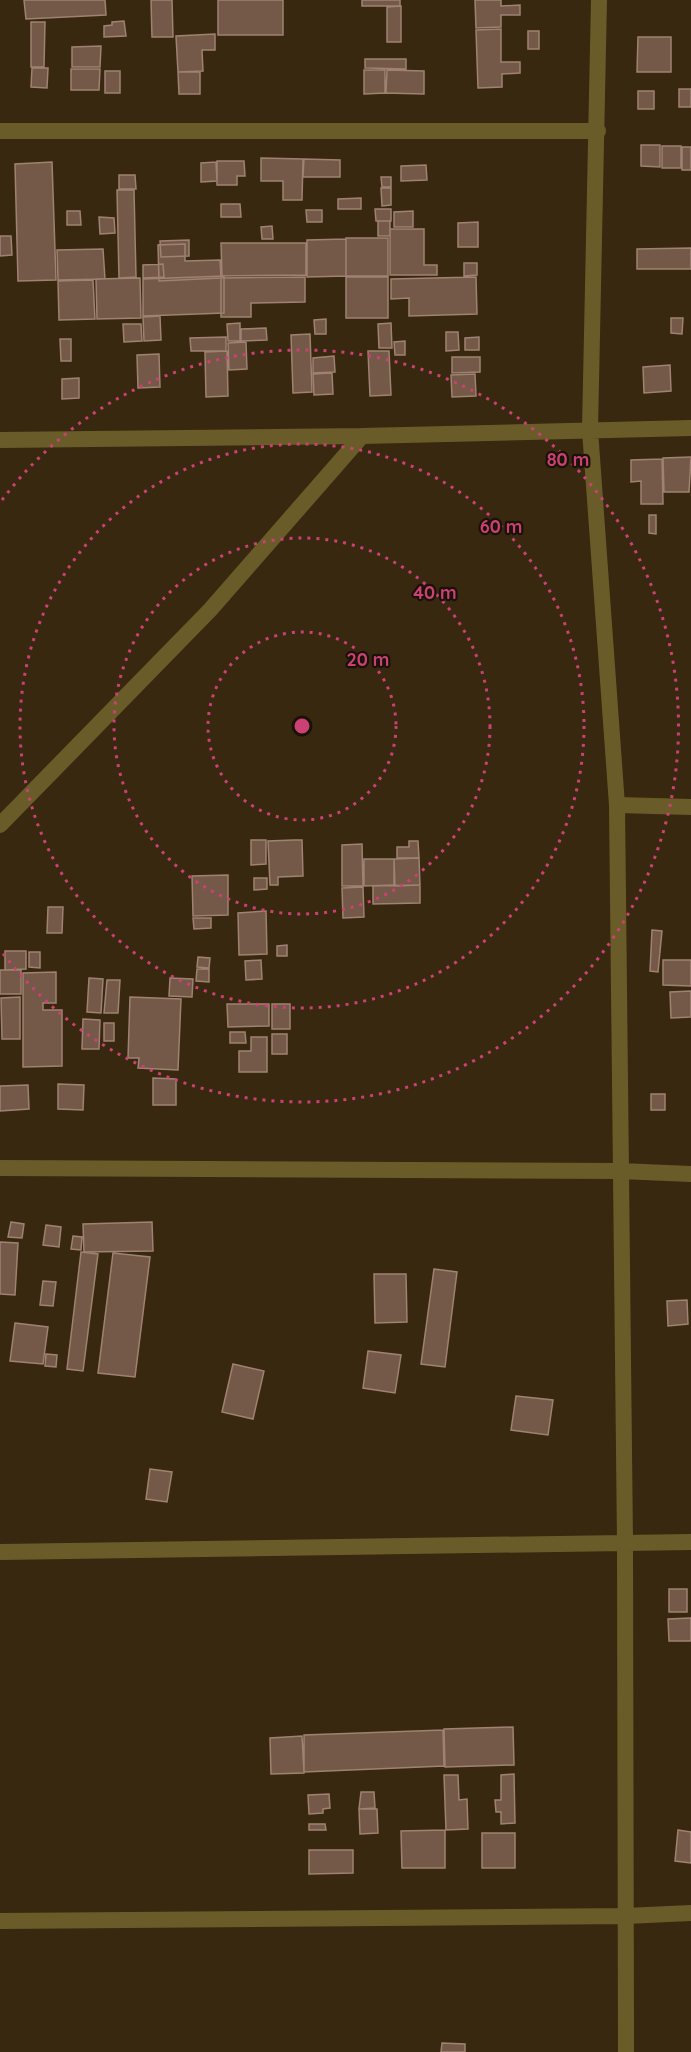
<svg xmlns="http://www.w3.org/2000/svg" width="691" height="2052" viewBox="0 0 691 2052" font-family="Quicksand,sans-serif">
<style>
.building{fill:#745848;stroke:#9f8271;stroke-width:1.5}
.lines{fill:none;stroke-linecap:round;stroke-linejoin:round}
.minor{stroke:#6a5c29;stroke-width:16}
.ring{fill:none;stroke:#cb4174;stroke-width:3;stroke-dasharray:3 6}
.centre{fill:#cb4174;stroke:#1a1208;stroke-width:3}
.ring-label{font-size:18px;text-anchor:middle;font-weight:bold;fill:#cb4174;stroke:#1a1208;stroke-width:4.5;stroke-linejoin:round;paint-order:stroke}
</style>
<rect width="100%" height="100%" fill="#392810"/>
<path class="building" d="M24,0H105L106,15L26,19Z
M151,0H172L173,37H152Z
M218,0H283V35H218Z
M362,0H400V6H362Z
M475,0H501V6L520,5V15H501V27L476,28Z
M401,6V42H387V7Z
M124,21L126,36L104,37V26L112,25V22Z
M31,22H45L44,67H31Z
M501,29V62H520V73L502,74V87L478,88L476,30Z
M528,31H539V49H528Z
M215,34V50H202L203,71L178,72L176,36Z
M638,37H671V72H637Z
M101,46L100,67H72V47Z
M365,59H406V69L365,68Z
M32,68H48L47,88L31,87Z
M71,69H100L99,90H71Z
M364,70H385V93L364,94Z
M387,70L424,71V94L386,93Z
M105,71H120V93H105Z
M178,72H200V94H179Z
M679,89H691V107H679Z
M638,91H654V109H638Z
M641,145H660V167L641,166Z
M662,146H681V168H662Z
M682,147H691V170H682Z
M261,158L303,159L302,200H283V181H261Z
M304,159L340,160V177H303Z
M217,161H244L245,176H237V185H217Z
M52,162L56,280L18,281L15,164Z
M216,162L217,181L201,182V163Z
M426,165L427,180L401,181V166Z
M119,175H135L136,189H119Z
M381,177H391V187H382Z
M381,188H391V205L382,206Z
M117,190H134L136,277L119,278Z
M361,198V209H338V199Z
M221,204H240L241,217H221Z
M375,209H391V221H376Z
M306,210H322V222H307Z
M67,211H80L81,225H67Z
M413,211V227H394V212Z
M99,217L114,218L115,233L100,234Z
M378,221H390V236H378Z
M478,222V247H458V223Z
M272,226L273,239H262L261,227Z
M390,229H424V265H437V275H390Z
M0,236H11L12,255L0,256Z
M346,238H388V276H346Z
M346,239V276L307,277V240Z
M189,240V256L161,257L160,241Z
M221,243H306V275L222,276Z
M185,244V261L220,260L221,278L159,281L158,245Z
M691,248V269H637V249Z
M103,249L105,279L58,280L57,250Z
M464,263H477V275L464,276Z
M163,264L164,277L143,278V265Z
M224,276V313L143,316V279Z
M305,277V302L251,303V317H221V278Z
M346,277H388V318H346Z
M476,277L477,314L409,316V298L391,299V279Z
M140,278L141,318L97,319L96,279Z
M93,280L95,319L59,320L58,281Z
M160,316L161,340L144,341L143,317Z
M671,318H683L682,334L671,333Z
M326,319V334H315L314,320Z
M240,323V341H228L227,324Z
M391,323L392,348H379L378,324Z
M123,324H141L142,341L124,342Z
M266,328L267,340L241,341V329Z
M446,332H458L459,350L446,351Z
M310,334L312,392L293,393L291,335Z
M226,337V351H191L190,338Z
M479,337V350H465V338Z
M60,339H71V361H61Z
M405,341V355H395L394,342Z
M246,342L247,369L229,370L228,343Z
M227,351L228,396L206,397L205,352Z
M368,351H389L391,395L370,396Z
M159,354L160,387L138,388L137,355Z
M334,356L335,372L313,373V358Z
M452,357H480V372L452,373Z
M670,365L671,391L644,393L643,367Z
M332,373L333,394L314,395L313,374Z
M475,374L476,396L452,397L451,375Z
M79,378V398L62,399V379Z
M691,457L689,492H664L663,458Z
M662,459L663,504H641V481L631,482V460Z
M649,515H656V534L649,533Z
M251,840H266V864L251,865Z
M294,840H302L303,876L278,877V885H270L268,841Z
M409,841H418L419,858H397V847H409Z
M362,844L363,886H342V845Z
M419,858L420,885L395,886L394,859Z
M364,859H394V885L364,886Z
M228,875V915L193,916L192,876Z
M254,878H267V889L254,890Z
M420,885V903L373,904V886Z
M363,887L364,917L343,918L342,888Z
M48,907H63L62,933H47Z
M266,911L267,954L239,955L238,913Z
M193,918H211V928L194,929Z
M652,930L662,931L658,972L650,971Z
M287,945V956H277V946Z
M5,951H26V969L5,970Z
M29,952H40V968L29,967Z
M198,957L210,958L209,968L197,967Z
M261,960L262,979L246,980L245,961Z
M663,960H691V986L663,985Z
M197,969H209V982L196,981Z
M0,970H21V994H0Z
M56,972V1003H43V1010H62V1066L23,1067V973Z
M89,978L103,979L101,1013L87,1012Z
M170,978L193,979L192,997L169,996Z
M107,980H120L118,1013H104Z
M691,991V1017L671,1018L670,992Z
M20,997V1039H2L1,998Z
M130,997L181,999L178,1070L138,1068L139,1058H128Z
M227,1004H269V1026L228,1027Z
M272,1004H290V1029H272Z
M83,1019L100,1020L99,1049H82Z
M104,1023H114V1041H104Z
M230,1032H245L246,1043H230Z
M272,1034H287V1054H272Z
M251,1037H267V1072H239V1051H251Z
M153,1078L176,1079V1105H153Z
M58,1084L84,1085L83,1110L58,1109Z
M28,1085L29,1109L0,1111V1086Z
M651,1094H665V1110H651Z
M11,1222L24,1224L22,1238L8,1237Z
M152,1222L153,1251L84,1252L83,1224Z
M46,1225L61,1227L59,1247L43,1245Z
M73,1236L82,1237L81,1250L71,1249Z
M0,1242L18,1243L15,1295L0,1294Z
M81,1252L98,1254L83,1371L67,1369Z
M113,1253L150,1257L135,1377L98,1373Z
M434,1269L457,1272L445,1367L421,1364Z
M374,1274H406L407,1322L375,1323Z
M43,1281L56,1282L53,1306L40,1305Z
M687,1300L688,1324L668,1326L667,1301Z
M15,1323L48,1327L43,1364L10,1361Z
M368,1351L401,1355L395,1393L363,1388Z
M46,1354L57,1355L56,1367L45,1366Z
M233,1364L264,1371L253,1419L222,1412Z
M516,1396L553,1400L548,1435L511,1430Z
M150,1469L172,1472L167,1502L146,1499Z
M669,1589H687V1612H669Z
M691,1618V1641H669L668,1619Z
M513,1727L514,1765L445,1767L444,1729Z
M443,1730L444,1766L304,1772V1735Z
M302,1736L304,1773L271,1774L270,1738Z
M514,1774L515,1823L501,1824V1812H496L495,1800H501V1775Z
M444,1775H458L459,1800L467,1799L468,1829L446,1830Z
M361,1792H374L375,1808L359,1809Z
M329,1794L330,1808L323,1809V1813L309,1814L308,1795Z
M359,1809H377L378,1833L360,1834Z
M309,1824H325L326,1830H309Z
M445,1830V1868H402L401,1831Z
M678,1830L691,1832V1863L675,1861Z
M482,1833H515V1868H482Z
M309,1850H353V1873L309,1874Z
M442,2043L465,2044V2052H441Z"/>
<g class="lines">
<path class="minor" d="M599,0L590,430L617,805L625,1542L626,2052
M0,131H598
M0,440L362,436L691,428
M617,805L691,807
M0,825L210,610L362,436
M0,1168L620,1171L691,1174
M0,1552L691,1542
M0,1921L626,1916L691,1913"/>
</g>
<g class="ring">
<circle cx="302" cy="726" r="94"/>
<circle cx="302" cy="726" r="188"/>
<circle cx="302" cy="726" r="282"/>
<path d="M2 500A376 376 0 1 1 2 952"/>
</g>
<circle cx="302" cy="726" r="9" class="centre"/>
<g class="ring-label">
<text x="568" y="466">80 m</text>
<text x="501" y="533">60 m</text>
<text x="435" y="599">40 m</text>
<text x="368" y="666">20 m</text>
</g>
</svg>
